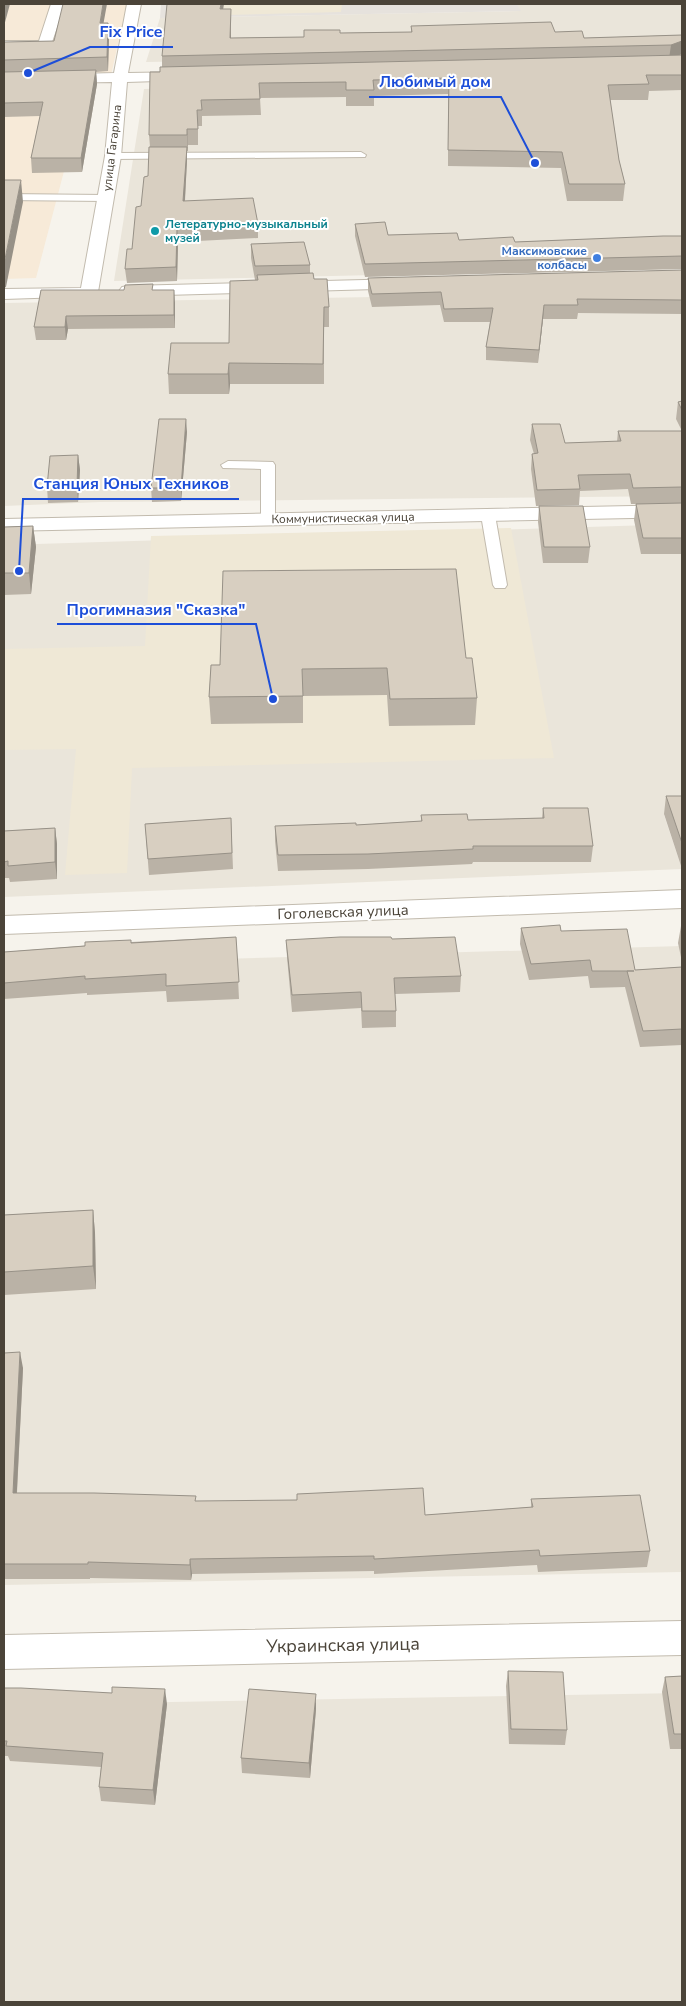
<svg xmlns="http://www.w3.org/2000/svg" width="686" height="2006" viewBox="0 0 686 2006" font-family="'Nunito Sans',sans-serif">
<style>
.residential{fill:#eae5da}
.commercial{fill:#f7ead8}
.industrial{fill:#e6e2dd}
.education{fill:#efe8d6}
.lines{fill:none;stroke-linecap:round;stroke-linejoin:round}
.service-casing{stroke:#c2bbae;stroke-width:2}
.minor-casing{stroke:#c2bbae;stroke-width:2}
.tertiary-casing{stroke:#c2bbae;stroke-width:2}
.service{fill:#fff;fill-rule:evenodd}
.minor{fill:#fff;fill-rule:evenodd}
.tertiary{fill:#fff;fill-rule:evenodd}
.wall{fill:#bab2a6}
.shaded-wall{fill:#979187}
.building{fill:#d8cfc1;stroke:#979187}
.culture-dot{fill:#0f9aa8;stroke:#fff;stroke-width:2}
.shop-dot{fill:#3f7fe0;stroke:#fff;stroke-width:2}
.labels{text-anchor:middle;dominant-baseline:central;stroke-width:4;stroke-linejoin:round;paint-order:stroke}
.far-street-label{font-size:12px;fill:#4b4439;stroke:#fff}
.far-culture-label{font-size:12px;font-weight:bold;fill:#0d838f;stroke:#fff;text-anchor:start}
.far-shop-label{font-size:12px;font-weight:bold;fill:#366cbe;stroke:#fff;text-anchor:end}
.street-label{font-size:15px;fill:#4b4439;stroke:#fff}
.near-street-label{font-size:18px;fill:#4b4439;stroke:#fff}
.leader{fill:none;stroke:#1d4ed8;stroke-width:2}
.callout-dot{fill:#1d4ed8;stroke:#fff;stroke-width:2}
.callout-label{font-size:16px;text-anchor:middle;font-weight:bold;fill:#1d4ed8;stroke:#fff;stroke-width:4;stroke-linejoin:round;paint-order:stroke}
</style>
<rect width="100%" height="100%" fill="#f6f3ec"/>
<path class="residential" d="M517,4H682V53L146,62L160,18L520,11Z
M682,74V268L114,281L144,89Z
M682,292V496L100,502L4,506V303Z
M682,524V815H664L682,869L4,897V545Z
M682,946V1572L4,1585V965Z
M682,1693V2002H4V1705Z"/>
<path class="commercial" d="M4,4H127L111,75L4,76Z
M84,95L36,278L4,279V96Z"/>
<path class="industrial" d="M161,4H517L521,11L160,18Z"/>
<path class="education" d="M222,4H342L341,12L227,15L221,14Z
M511,528L554,758L132,768L127,873L65,875L76,749L4,750V649L145,646L151,536Z"/>
<g class="lines">
<defs>
<path id="service" d="M361,152L366,155L365,157L113,159L108,156L113,153Z
M4,194L106,195L112,198L106,201L4,200Z
M228,461L273,462L275,465V519L273,522H263L261,519V469L223,468L221,465Z
M488,511L493,512L495,515L507,585L505,588H495L493,585L481,515L483,512Z"/>
<path id="minor" d="M51,4H65L50,48L4,49V41H39Z
M127,4H141L128,73L188,72L193,73L195,76L193,79L188,80L127,82L121,156L98,292L95,296L4,299V289L81,288L105,156L112,82L4,84V76L114,73Z
M405,279L411,280L414,284L411,288L128,296L122,295L119,291L122,287L128,286Z
M682,505V517L4,531V519Z
M682,1621V1655L4,1669V1635Z"/>
<path id="tertiary" d="M682,890V908L4,934V916Z"/>
</defs>
<use href="#service" class="service-casing"/>
<use href="#minor" class="minor-casing"/>
<use href="#tertiary" class="tertiary-casing"/>
<use href="#service" class="service"/>
<use href="#minor" class="minor"/>
<use href="#tertiary" class="tertiary"/>
</g>
<path class="wall" d="M223,9L231,23V38L304,37L340,33L411,32V26L555,32L584,38L682,35V54L679,55H682V90L649,91L648,100H610L619,160L625,184L623,201H567L561,168L448,166V94L374,96V106H346V97L260,98L261,115L202,116V126H198V145H188V151H187V160L185,201L258,224V238L178,242L177,281L127,283L125,269L132,249L141,206L148,176L150,147L149,135L160,72L162,67V56Z
M103,23L109,37L108,71L96,72L97,84L82,172L32,173L31,158L40,116L4,117V42L54,41Z
M355,224L388,235L459,240L515,242L682,236V269L365,277L355,236Z
M251,244L310,265V273L314,279L329,307V327H324V384H230L229,394H169L168,374L229,343L255,280L251,258Z
M682,270V314L578,313L577,319H543L538,363L486,360V347L490,322H444L440,305L372,307L368,291V278Z
M41,290H153L175,303V328L68,329L66,340H36L34,327Z
M682,401V554H641L634,520L636,504H631L628,489L580,491L579,505L536,506L531,469L532,454H534L530,440L532,424L565,443L617,442L618,431H682L676,419L678,402Z
M187,432L181,501L152,502L151,488Z
M78,455L80,470L78,502L48,503L47,487Z
M539,506L590,547L588,563H543L538,522Z
M33,526L36,547L31,594L4,595V527Z
M466,658L477,698L475,725L389,726L387,695L303,696V723L211,724L209,697L211,665Z
M666,796H682V869L664,814Z
M543,808L593,846L591,862H473L472,864L368,869L278,871L275,841V826L356,825L421,821V815L468,820L542,818Z
M231,818L233,869L149,875L145,824Z
M55,828L57,844V879L10,882L9,878H4V831Z
M681,926H682V962L678,943Z
M521,928L561,931L635,970L682,967V1045L640,1047L625,987L590,988L588,976L529,980L520,944Z
M236,937L239,999L167,1002L166,991L87,995V993L4,999V952L131,942Z
M392,939L461,976L460,992L395,994L396,1011V1027L362,1028L361,1008L292,1012L287,957L286,940Z
M93,1210L95,1233L96,1289L4,1295V1215Z
M4,1353L23,1368L17,1493L196,1501L425,1515L531,1507V1499L650,1551L647,1567L538,1572L537,1565L374,1574V1571L192,1574L191,1580L90,1578V1579H4Z
M508,1671L567,1730L565,1745L509,1744L506,1686Z
M682,1676V1749H670L662,1692L665,1677Z
M4,1688L167,1704L155,1805L101,1801L99,1787L101,1767L10,1761L8,1756H4Z
M316,1709L310,1778L242,1773L241,1758Z"/>
<path class="shaded-wall" d="M5,4H10L4,26V7Z
M103,4H107L101,37L100,23Z
M221,4H224L221,23L220,9Z
M231,9V52L230,38Z
M108,23L109,37L108,71L107,57Z
M682,41V54L669,59L671,45Z
M96,70L97,84L82,172L81,158Z
M187,129L188,145V151L187,135Z
M187,147V160L184,215L183,201Z
M21,180L23,202L6,287L4,288V264Z
M177,228L178,242L177,281L176,267Z
M174,290L175,303V328L174,315Z
M544,305L543,319L538,363L539,350Z
M66,316L68,329L66,340L65,327Z
M229,363L230,384L229,394L228,374Z
M186,419L187,432L181,501V488Z
M78,455L80,470L78,502L77,486Z
M33,526L36,547L31,594L29,573Z
M55,828L57,844V879L55,862Z
M93,1210L95,1233L96,1289L93,1266Z
M20,1352L23,1368L16,1508L13,1493Z
M190,1559L192,1574L191,1580L190,1565Z
M165,1689L167,1704L155,1805L153,1790Z
M316,1694V1709L310,1778L309,1763Z"/>
<path class="building" d="M63,4H103L100,23H108L107,57L4,60V42L54,41Z
M167,4H221L220,9H231L230,38L304,37V30H340V33L412,32L411,26L551,22L555,32L582,31L584,38L682,35V41L671,45L162,56Z
M682,55V75H646L649,84L608,85L619,160L625,184H569L562,152L448,150L449,78L373,80L374,90H346V82L259,83L260,99L201,100L202,110H197L198,129H187V135H149L150,72H160V67Z
M96,70L81,158H31L43,102L4,103V72Z
M149,147H187L183,201L253,198L258,224L177,228L176,267L125,269L127,249H132L136,207L141,206L144,177L148,176Z
M4,180H21L4,264Z
M385,222L388,235L457,233L459,240L513,237L515,242L663,236H682V256L365,264L355,224Z
M304,242L310,265L255,266L251,244Z
M682,270V300L577,299L578,305H544L539,350L486,347L493,308L444,309L441,292L372,294L368,278Z
M313,273L314,279H327L329,307H324L323,364L229,363L228,374H168L171,343H229L230,281L258,280L257,275Z
M153,284L152,290H174V315L66,316L65,327H34L41,290H124L125,285Z
M682,401V410L678,402Z
M159,419H186L181,488H151Z
M532,424H560L565,443L621,441L618,431H682V487L633,488L630,474L578,475L580,489L537,490L532,454L538,453Z
M78,455L77,486L47,487L50,456Z
M682,503V538H643L636,504Z
M539,506H583L590,547H544Z
M33,526L29,573H4V527Z
M456,569L466,658H472L477,698L390,699L387,668L302,669L303,696L209,697L211,665H220L223,571Z
M666,796H682V843Z
M543,808H588L593,846H473V849L368,854L278,855L275,826L356,823V825L422,821L421,815L467,814L468,820L544,818Z
M231,818L232,853L148,859L145,824Z
M55,828V862L8,866V861L4,862V831Z
M560,925L561,931L627,929L635,970L682,967V1029L643,1031L627,971H634H592L590,960L531,964L521,928Z
M236,937L239,982L166,986V974L85,979V976L4,983V952L85,946V942L131,940V943Z
M340,937H391L392,939L455,937L461,976L394,978L396,1011H362L361,992L292,995L286,940Z
M93,1210V1266L4,1272V1215Z
M20,1352L13,1493H94L196,1496L195,1501L297,1500V1494L423,1488L425,1515L533,1507L531,1499L640,1495L650,1551L540,1556L539,1550L374,1559V1556L190,1559V1565L88,1562V1564H4V1353Z
M508,1671L563,1672L567,1730L511,1729Z
M682,1676V1734H674L665,1677Z
M112,1687L165,1689L153,1790L99,1787L103,1753L6,1746L7,1741H4V1688H21L112,1693Z
M249,1689L316,1694L309,1763L241,1758Z"/>
<circle class="culture-dot" cx="155" cy="231" r="5"/>
<circle class="shop-dot" cx="597" cy="258" r="5"/>
<g class="labels">
<g class="far-street-label">
<text transform="translate(112 148) rotate(-83)">улица Гагарина</text>
<text transform="translate(343 518) rotate(-1)">Коммунистическая улица</text>
</g>
<g class="far-culture-label">
<text x="165" y="224">Летературно-музыкальный<tspan x="165" dy="14">музей</tspan></text>
</g>
<g class="far-shop-label">
<text x="587" y="251">Максимовские<tspan x="587" dy="14">колбасы</tspan></text>
</g>
<g class="street-label">
<text transform="translate(343 912) rotate(-2)">Гоголевская улица</text>
</g>
<g class="near-street-label">
<text transform="translate(343 1645) rotate(-1)">Украинская улица</text>
</g>
</g>
<path class="leader" d="M28 73L90 47H173M535 163L501 97H369M19 571L23 499H239M273 699L256 624H57"/>
<g class="callout-dot">
<circle cx="28" cy="73" r="5"/>
<circle cx="535" cy="163" r="5"/>
<circle cx="19" cy="571" r="5"/>
<circle cx="273" cy="699" r="5"/>
</g>
<g class="callout-label">
<text x="131" y="37">Fix Price</text>
<text x="435" y="87">Любимый дом</text>
<text x="131" y="489">Станция Юных Техников</text>
<text x="156" y="615">Прогимназия "Сказка"</text>
</g>
<rect width="686" height="2006" fill="none" stroke="#4b4439" stroke-width="10"/>
</svg>
